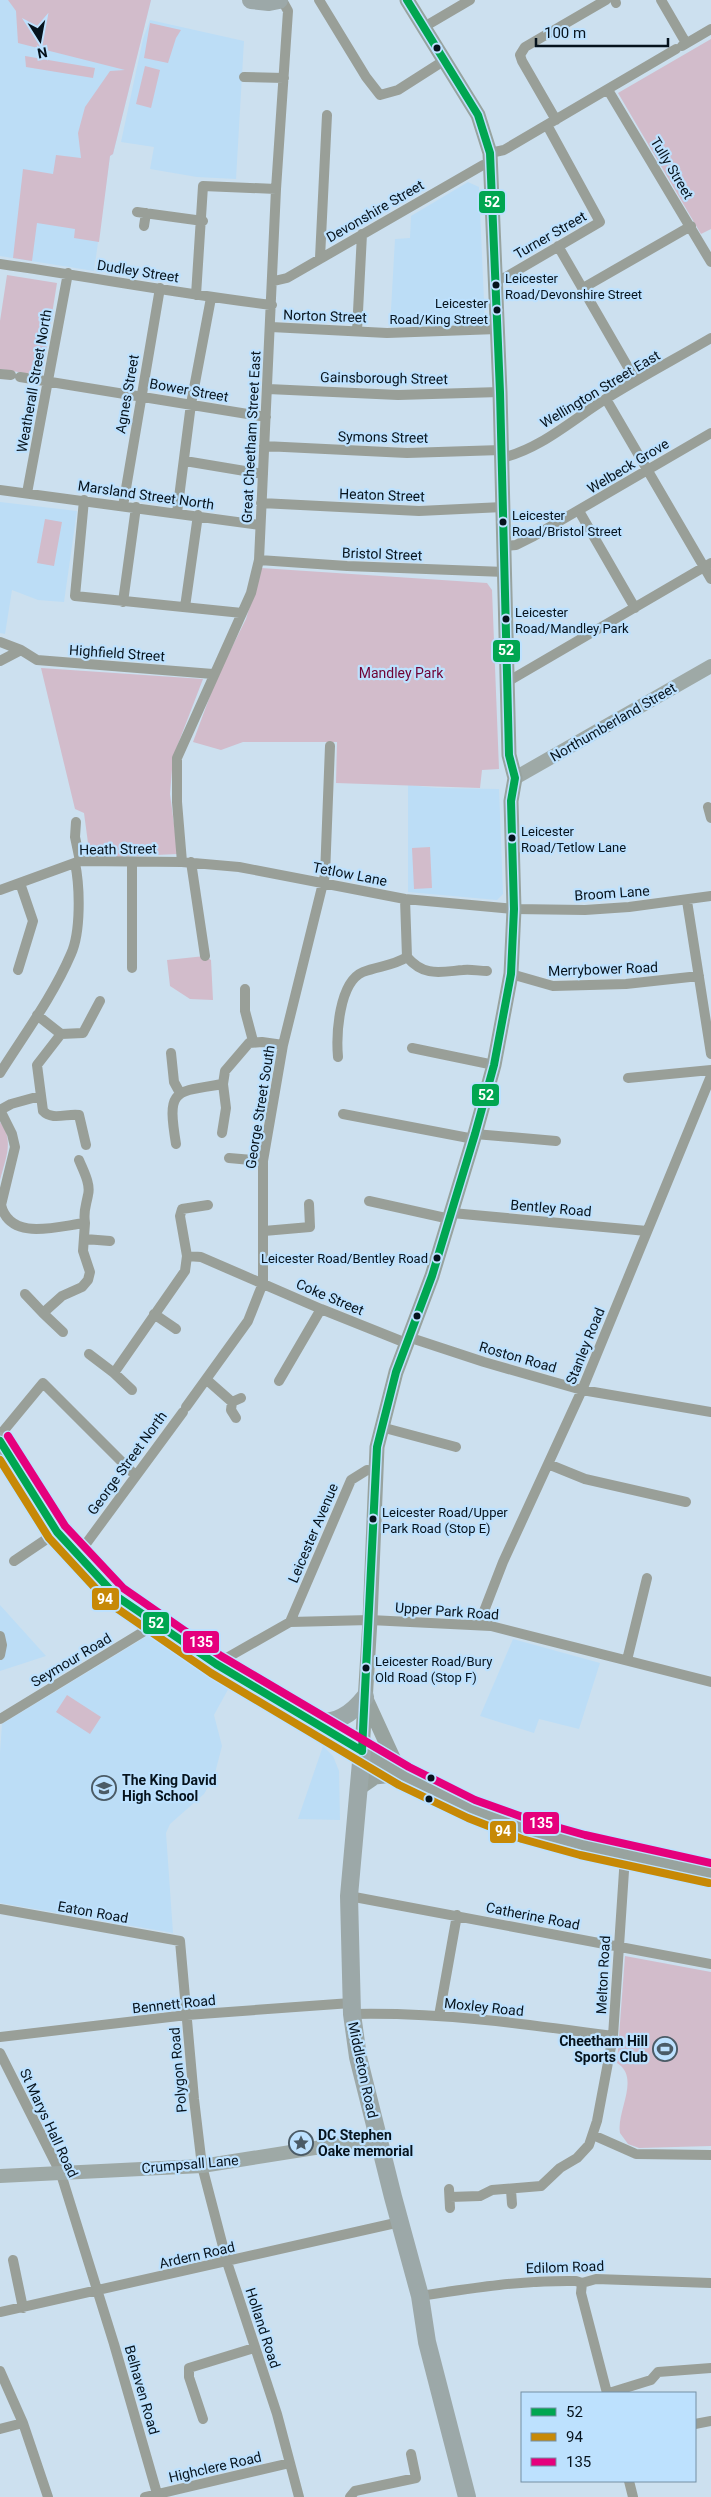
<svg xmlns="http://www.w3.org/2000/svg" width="711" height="2497" viewBox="0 0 711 2497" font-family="Roboto,sans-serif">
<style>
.built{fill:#bcddf6}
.green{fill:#d2bccb}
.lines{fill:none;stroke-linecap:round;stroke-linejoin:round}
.street{stroke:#999f98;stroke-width:10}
.secondary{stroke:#9ea9a6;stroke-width:14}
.primary{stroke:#98a39f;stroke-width:15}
.highway{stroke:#9ca8a8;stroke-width:18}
.bus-1-casing{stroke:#bde1fe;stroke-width:11}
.bus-2-casing{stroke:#bde1fe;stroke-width:11}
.bus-3-casing{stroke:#bde1fe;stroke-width:11}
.bus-1{stroke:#00a651;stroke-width:8}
.bus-2{stroke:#c78906;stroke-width:8}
.bus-3{stroke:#e5007d;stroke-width:8}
.bus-dot{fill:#06131d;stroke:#bde1fe;stroke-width:2}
.labels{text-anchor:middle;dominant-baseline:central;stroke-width:4.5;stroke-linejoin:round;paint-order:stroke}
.bus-label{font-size:13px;fill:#06131d;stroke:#bde1fe;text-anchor:start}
.street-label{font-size:14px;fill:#06131d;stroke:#bde1fe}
.park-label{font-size:14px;fill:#6f0234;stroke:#bde1fe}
.poi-label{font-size:14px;font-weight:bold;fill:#06131d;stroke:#bde1fe;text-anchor:start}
.line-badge{stroke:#bde1fe;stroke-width:2}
.badge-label{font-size:14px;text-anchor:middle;font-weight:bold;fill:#fff}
</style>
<rect width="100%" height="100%" fill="#cce0ef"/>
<path class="built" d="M0,0H151L113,154L110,156L94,271L0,256Z
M150,20L244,41L236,179L197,177L150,169L154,147L121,142L143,39Z
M468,182L479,187L485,324L390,327L395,239L410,238L411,216Z
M0,502L77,511L64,602L38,600L12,590L5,634L0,633Z
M408,785L437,788L499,789L503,894L497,900L408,892Z
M0,1605L46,1656L0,1671Z
M152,1633L231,1684L214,1715L222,1746L214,1777L204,1794L170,1824L166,1833L173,1933L0,1903V1753L2,1724Z
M513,1639L600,1663L579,1729L539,1719L534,1733L480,1716Z
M323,1746L333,1756L339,1771L340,1820L298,1819Z"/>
<path class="green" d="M8,0H151L113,154L110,156L99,242L74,238L75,229L37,223L32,261L13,258L23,169L53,174L56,155L81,158L78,133L85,107L110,71L125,70L18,43L16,11Z
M150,23L181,30L176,38L168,63L144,58Z
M711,39V229L701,234L618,93Z
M25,56L95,68L93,78L26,67Z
M145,66L160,70L151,108L136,104Z
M7,275L57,283L42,376L0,369V321Z
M45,519L62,522L54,566L37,563Z
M261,568L487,583L492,590L499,769L482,770L480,788L336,783L337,742H243L221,750L193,742L217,677L246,619Z
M41,668L203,679L173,757L170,794L178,854L90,858L84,813L75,809Z
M430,847L432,888L414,889L412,848Z
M205,956L211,960L213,1000L190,999L170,986L167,960Z
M0,1122C15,1140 5,1160 0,1180Z
M67,1695L101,1717L90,1734L56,1712Z
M625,1956L711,1972V2146L639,2148L628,2144L620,2133C616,2111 641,2078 617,2063Z"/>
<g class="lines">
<path class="street" d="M319,0L366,77L380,95L398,90L445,60
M615,0L616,3
M661,0L686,43
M424,27L470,0
M682,46L711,29
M244,77L284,78
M608,90L711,262
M556,120L522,61L520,55L525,47L606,0
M490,153L504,150L676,49
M137,212L203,221
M144,226L146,213
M558,246L636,381
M320,258L327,115
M0,264C91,277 181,294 272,305
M495,280L506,277L600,222L547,125
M274,281L287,278L483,165H490
M583,288L691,226
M196,295L203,186L276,189
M271,327L387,333L497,329
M357,331L362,234
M0,374L11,375
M20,377L266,417
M268,389L398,395L500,392
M606,399L711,579
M264,446L407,453L501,450
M501,458C539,450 572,420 604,400C639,378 675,359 711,338
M185,461L263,474
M0,490L260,525
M27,493L68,273
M84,500L75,596L242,613
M261,503L419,511L503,507
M123,506L160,288
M579,511L635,608
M177,513L191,404L211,298
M504,546L516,545L534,536L711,433
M259,560L347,566L505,572
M123,602L136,507
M185,607L198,515
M0,642L21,650L37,660L213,674
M0,661L21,650
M507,682L711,563
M708,807L711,818
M76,822L75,837L80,861
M132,862V968
M182,862L177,802V758L251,593L259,560L276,189L288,11L282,0
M191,862L205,956
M0,890L80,861L182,862L239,867L405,899L514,909L585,910L629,907L711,896
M687,901L711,1054
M407,957C424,977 440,972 463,970C471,969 479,971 487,971
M18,970L33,921L20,883
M511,974L553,986L626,984L699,976
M245,989V1011L253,1041
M37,1015L61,1034
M412,1048L494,1065
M171,1053L174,1082L180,1093
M338,1057C336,1034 339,982 363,972C378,966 393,966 407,957L405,899
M0,1073C24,1035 53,996 71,954C81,932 80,887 75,863
M628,1078L711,1070
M0,1110L12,1134L15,1147L1,1205C10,1242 58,1226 85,1223C83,1211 86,1206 88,1195C91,1184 83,1170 79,1160
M0,1110L11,1104L40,1096
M343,1114L474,1139
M222,1133L226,1108L223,1084
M475,1134L556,1141
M176,1144C167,1089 173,1092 223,1084L225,1071L249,1043L262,1042L283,1045
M86,1145L79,1115C68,1113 52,1121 43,1111L37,1065L61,1034L83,1033L100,1001
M229,1158L263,1161
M369,1201L450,1219
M452,1213L647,1231
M264,1231L310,1227L309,1204
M85,1239L110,1241
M187,1256L201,1257L321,1309L406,1343
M25,1294L43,1313
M154,1314L176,1329
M63,1332L43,1313L62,1296L82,1287L88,1280L90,1272L83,1251L85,1223
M408,1337L484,1362L582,1390L711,1412
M89,1354L114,1373L185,1271L187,1256L180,1216L182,1209L208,1205
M114,1373L132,1390
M207,1380L232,1402L231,1410L236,1418
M279,1381L321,1309
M232,1402L241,1398
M186,1407L248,1321L263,1283V1161L283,1045L325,875L330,746
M381,1427L456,1447
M0,1435L43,1383L135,1475
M548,1464L585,1479L686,1502
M77,1556L183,1412
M14,1561L57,1532
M290,1622L351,1480L367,1470L375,1471
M479,1624L503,1562L582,1390L711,1076
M0,1636L2,1645L0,1655
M627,1660L647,1578
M216,1664L290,1622L370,1620L491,1626L711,1682
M0,1719L156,1624
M349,1896L711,1964
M0,1909L180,1941L194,2099L202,2166L227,2262L277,2414L299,2497
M352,2014C439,2012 527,2024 613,2036
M439,2016L457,1915
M0,2037L187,2015L351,2003
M0,2053L61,2174L114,2344L158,2497
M593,2135L636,2154L711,2155
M449,2189L450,2208
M511,2190L512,2204
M450,2197L480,2196L492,2190L541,2186L560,2168L577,2158L589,2145L597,2121L613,2036L625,1856
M13,2260L23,2308
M582,2283L581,2293L607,2393
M420,2296C472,2288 523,2280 576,2281L582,2283L596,2279L711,2283
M0,2312L400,2222
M0,2371L23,2423L48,2497
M609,2393L651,2380L658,2372L711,2368
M203,2419L189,2377V2368L254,2348
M695,2424L711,2421
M0,2429L23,2423
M629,2481L633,2497
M145,2497L290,2463
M350,2497L355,2491L416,2478L411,2454"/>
<path class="secondary" d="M515,778L711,666
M0,2176L202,2166L378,2138"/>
<path class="primary" d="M407,0L478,115L490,153L500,392L509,755L515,778L511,801L514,909L511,974L494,1065L475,1134L432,1276L396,1372L377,1447L370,1620L362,1751C398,1772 434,1794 472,1810C549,1840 630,1857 711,1873
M367,1701L400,1773
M359,1788L375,1777L401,1774"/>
<path class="highway" d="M251,0L269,2L279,0
M0,1441L57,1532L116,1596L216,1664L362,1751L349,1896L352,2014L358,2057L393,2197L420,2296L427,2342L467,2497
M312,1722C336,1724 351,1715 365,1697"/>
<defs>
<path id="bus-1" d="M0,1441L57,1532L116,1596L216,1664L362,1751
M362,1751L377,1447L396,1372L432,1276L475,1134L494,1065L511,974L514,909L511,801L515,778L509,755L500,392L490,153L478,115L407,0"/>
<path id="bus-2" d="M0,1460L49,1538L109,1603L211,1673L399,1785L468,1818L522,1839L580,1855L709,1883"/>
<path id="bus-3" d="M8,1436L65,1526L123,1588L221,1656L409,1767L475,1800L528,1819L585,1835L711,1863"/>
</defs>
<use href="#bus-1" class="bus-1-casing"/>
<use href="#bus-2" class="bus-2-casing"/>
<use href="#bus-3" class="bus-3-casing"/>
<use href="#bus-1" class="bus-1"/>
<use href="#bus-2" class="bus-2"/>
<use href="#bus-3" class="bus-3"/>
</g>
<defs>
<symbol id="school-ring" viewBox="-11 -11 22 22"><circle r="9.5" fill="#bde1fe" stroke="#4b5b66" stroke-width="1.5"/><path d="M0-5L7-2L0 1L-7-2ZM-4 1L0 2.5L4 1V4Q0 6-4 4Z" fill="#4b5b66"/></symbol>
<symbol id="stadium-ring" viewBox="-11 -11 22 22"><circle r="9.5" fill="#bde1fe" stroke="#4b5b66" stroke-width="1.5"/><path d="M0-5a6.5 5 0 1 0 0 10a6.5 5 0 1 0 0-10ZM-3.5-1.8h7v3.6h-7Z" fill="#4b5b66"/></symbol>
<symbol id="sight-ring" viewBox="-11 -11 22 22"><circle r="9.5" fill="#bde1fe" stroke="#4b5b66" stroke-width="1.5"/><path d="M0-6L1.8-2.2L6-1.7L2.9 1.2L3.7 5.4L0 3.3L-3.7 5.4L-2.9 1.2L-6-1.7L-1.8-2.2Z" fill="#4b5b66"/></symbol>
</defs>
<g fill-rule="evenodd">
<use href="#school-ring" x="90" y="1774" width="28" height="28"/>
<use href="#stadium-ring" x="651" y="2035" width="28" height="28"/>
<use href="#sight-ring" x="287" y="2129" width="28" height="28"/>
</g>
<g class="bus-dot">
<circle cx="437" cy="48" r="4.5"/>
<circle cx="496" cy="285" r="4.5"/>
<circle cx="497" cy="310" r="4.5"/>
<circle cx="503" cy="522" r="4.5"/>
<circle cx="506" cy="619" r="4.5"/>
<circle cx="512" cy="838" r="4.5"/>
<circle cx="437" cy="1258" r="4.5"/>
<circle cx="417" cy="1316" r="4.5"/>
<circle cx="373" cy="1519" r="4.5"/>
<circle cx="366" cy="1668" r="4.5"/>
<circle cx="431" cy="1778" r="4.5"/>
<circle cx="429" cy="1799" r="4.5"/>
</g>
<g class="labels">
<g class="bus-label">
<text x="505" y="278">Leicester<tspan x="505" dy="16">Road/Devonshire Street</tspan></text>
<text x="488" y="303" text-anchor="end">Leicester<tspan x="488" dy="16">Road/King Street</tspan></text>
<text x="512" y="515">Leicester<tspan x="512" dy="16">Road/Bristol Street</tspan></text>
<text x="515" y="612">Leicester<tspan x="515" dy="16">Road/Mandley Park</tspan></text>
<text x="521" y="831">Leicester<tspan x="521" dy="16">Road/Tetlow Lane</tspan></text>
<text x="428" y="1258" text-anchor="end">Leicester Road/Bentley Road</text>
<text x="382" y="1512">Leicester Road/Upper<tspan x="382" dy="16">Park Road (Stop E)</tspan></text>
<text x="375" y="1661">Leicester Road/Bury<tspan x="375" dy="16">Old Road (Stop F)</tspan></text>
</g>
<g class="street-label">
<text transform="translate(672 168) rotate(59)">Tully Street</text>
<text transform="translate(375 211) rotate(-30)">Devonshire Street</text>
<text transform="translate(550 235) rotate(-30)">Turner Street</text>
<text transform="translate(138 271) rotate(9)">Dudley Street</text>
<text transform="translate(325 316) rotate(2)">Norton Street</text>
<text transform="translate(384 378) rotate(1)">Gainsborough Street</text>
<text transform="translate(34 381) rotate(-80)">Weatherall Street North</text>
<text transform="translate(600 389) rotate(-31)">Wellington Street East</text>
<text transform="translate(189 390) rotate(10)">Bower Street</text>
<text transform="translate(127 394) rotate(-80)">Agnes Street</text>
<text transform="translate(251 437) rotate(-87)">Great Cheetham Street East</text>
<text transform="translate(383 437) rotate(1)">Symons Street</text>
<text transform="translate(628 466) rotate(-31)">Welbeck Grove</text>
<text transform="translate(146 495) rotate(8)">Marsland Street North</text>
<text transform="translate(382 495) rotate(2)">Heaton Street</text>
<text transform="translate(382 554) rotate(2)">Bristol Street</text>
<text transform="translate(117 653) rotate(4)">Highfield Street</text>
<text transform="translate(613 722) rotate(-30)">Northumberland Street</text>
<text transform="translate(118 849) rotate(-1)">Heath Street</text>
<text transform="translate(350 874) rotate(11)">Tetlow Lane</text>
<text transform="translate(612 893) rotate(-4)">Broom Lane</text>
<text transform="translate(603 969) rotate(-2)">Merrybower Road</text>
<text transform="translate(260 1107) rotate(-81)">George Street South</text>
<text transform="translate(551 1208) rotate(5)">Bentley Road</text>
<text transform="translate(330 1297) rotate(23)">Coke Street</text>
<text transform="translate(585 1346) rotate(-68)">Stanley Road</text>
<text transform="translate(518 1357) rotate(16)">Roston Road</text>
<text transform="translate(127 1463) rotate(-54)">George Street North</text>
<text transform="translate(313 1533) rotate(-67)">Leicester Avenue</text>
<text transform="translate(447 1611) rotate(4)">Upper Park Road</text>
<text transform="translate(71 1660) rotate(-31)">Seymour Road</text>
<text transform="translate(93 1912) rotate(10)">Eaton Road</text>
<text transform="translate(533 1916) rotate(11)">Catherine Road</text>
<text transform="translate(603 1975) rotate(-87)">Melton Road</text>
<text transform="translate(174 2004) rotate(-6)">Bennett Road</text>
<text transform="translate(484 2007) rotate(6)">Moxley Road</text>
<text transform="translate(178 2070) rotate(-95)">Polygon Road</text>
<text transform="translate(363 2070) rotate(78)">Middleton Road</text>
<text transform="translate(49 2123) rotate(65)">St Marys Hall Road</text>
<text transform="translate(190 2164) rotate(-5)">Crumpsall Lane</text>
<text transform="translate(197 2255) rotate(-13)">Ardern Road</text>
<text transform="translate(565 2267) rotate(-2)">Edilom Road</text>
<text transform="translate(263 2328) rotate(72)">Holland Road</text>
<text transform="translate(142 2390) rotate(74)">Belhaven Road</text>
<text transform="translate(215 2467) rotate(-13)">Highclere Road</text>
</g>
<g class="park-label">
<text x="401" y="673">Mandley Park</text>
</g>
<g class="poi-label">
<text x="122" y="1780">The King David<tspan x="122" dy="16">High School</tspan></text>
<text x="648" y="2041" text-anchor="end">Cheetham Hill<tspan x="648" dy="16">Sports Club</tspan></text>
<text x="318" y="2135">DC Stephen<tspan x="318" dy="16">Oake memorial</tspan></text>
</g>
</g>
<g class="line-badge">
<rect x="478" y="190" width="28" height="24" rx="5" fill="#00a651"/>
<rect x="492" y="639" width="29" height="24" rx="5" fill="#00a651"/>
<rect x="471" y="1083" width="29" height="24" rx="5" fill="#00a651"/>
<rect x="91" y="1587" width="29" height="24" rx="5" fill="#c78906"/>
<rect x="142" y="1611" width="28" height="24" rx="5" fill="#00a651"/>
<rect x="182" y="1630" width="38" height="24" rx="5" fill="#e5007d"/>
<rect x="522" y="1811" width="38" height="24" rx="5" fill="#e5007d"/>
<rect x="489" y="1820" width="28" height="24" rx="5" fill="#c78906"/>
</g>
<g class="badge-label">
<text x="492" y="207">52</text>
<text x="506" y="655">52</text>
<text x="486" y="1100">52</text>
<text x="105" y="1604">94</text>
<text x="156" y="1628">52</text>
<text x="201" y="1647">135</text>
<text x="541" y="1828">135</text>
<text x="503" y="1836">94</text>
</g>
<rect x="521" y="2392" width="175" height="90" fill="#bde1fe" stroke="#748fa4"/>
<rect x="531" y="2408" width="25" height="8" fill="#00a651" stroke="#748fa4"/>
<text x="566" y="2417" font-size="15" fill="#06131d">52</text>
<rect x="531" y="2433" width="25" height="8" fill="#c78906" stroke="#748fa4"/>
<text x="566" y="2442" font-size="15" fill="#06131d">94</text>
<rect x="531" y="2458" width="25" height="8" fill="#e5007d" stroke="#748fa4"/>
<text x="566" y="2467" font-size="15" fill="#06131d">135</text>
<g transform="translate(40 40) rotate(169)" stroke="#bde1fe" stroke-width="4" paint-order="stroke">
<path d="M0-4L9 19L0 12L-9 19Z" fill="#06131d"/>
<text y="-8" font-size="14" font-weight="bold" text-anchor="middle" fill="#06131d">N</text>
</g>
<path d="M536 38v8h132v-8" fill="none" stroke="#06131d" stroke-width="2.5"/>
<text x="544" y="38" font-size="15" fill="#06131d" stroke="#bde1fe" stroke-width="4" paint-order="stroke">100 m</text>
</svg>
